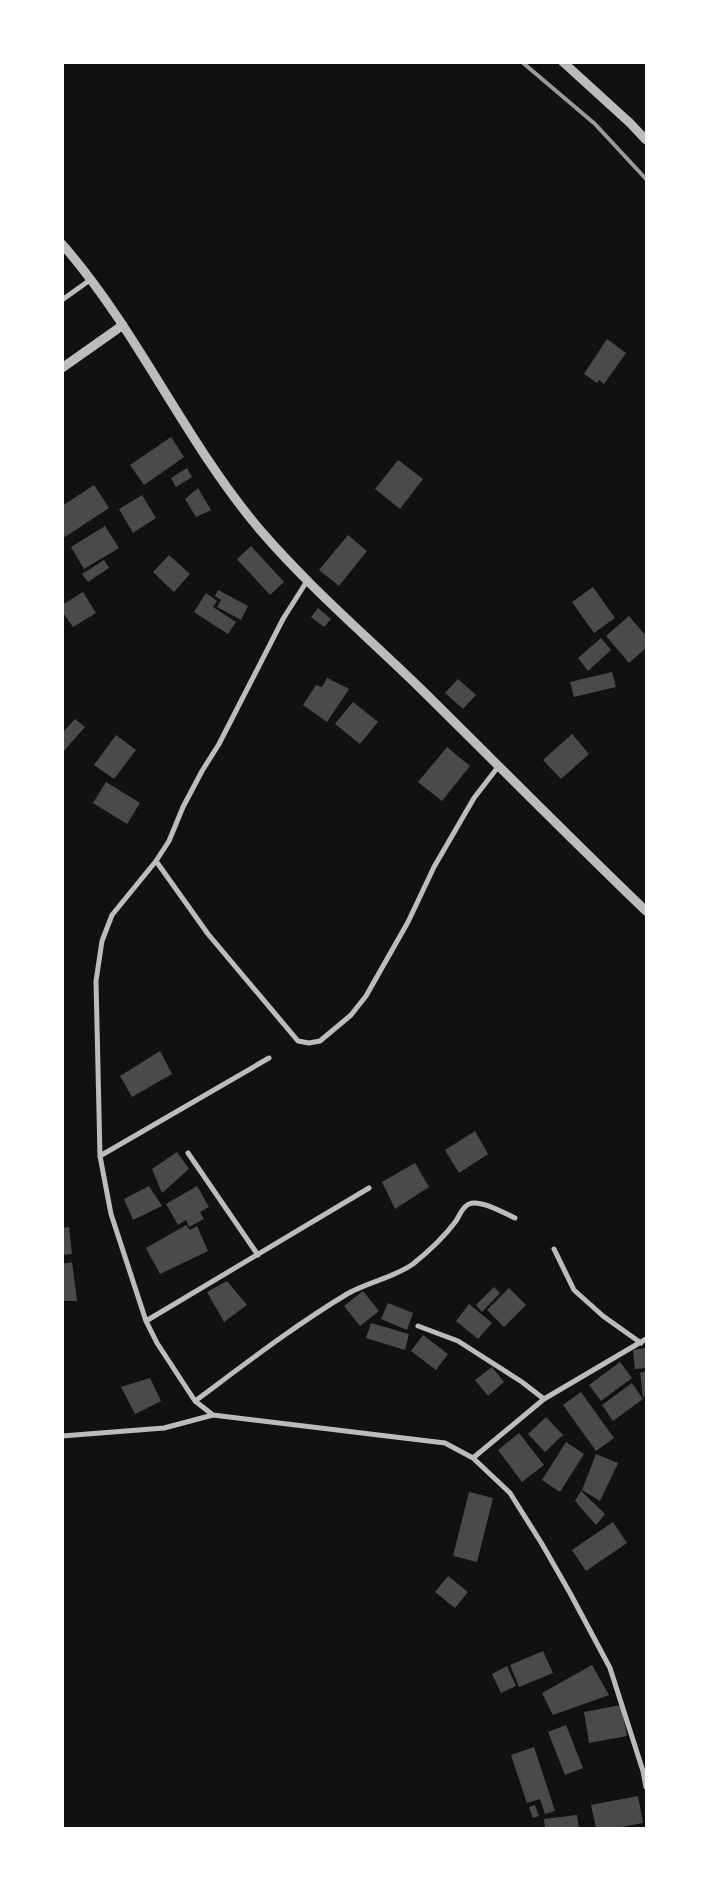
<svg xmlns="http://www.w3.org/2000/svg" width="709" height="1891" viewBox="0 0 709 1891" font-family="'Fira Sans',sans-serif">
<style>
.building{fill:#4a4a4a}
.lines{fill:none;stroke-linecap:round;stroke-linejoin:round}
.minor{stroke:#bcbcbc;stroke-width:5}
.tertiary{stroke:#bcbcbc;stroke-width:9}
.rail{stroke:#9a9a9a;stroke-width:4}
</style>
<rect width="100%" height="100%" fill="#111"/>
<path class="building" d="M607,339L626,353L604,384L599,380L597,383L584,374Z
M171,437L184,457L144,485L130,465Z
M398,460L423,479L400,509L375,489Z
M187,468L192,477L176,487L171,478Z
M94,485L109,508L65,537L62,534V506Z
M198,488L211,510L196,517L185,499Z
M142,495L156,518L133,533L119,509Z
M105,526L119,548L84,569L71,547Z
M348,535L367,551L339,586L319,570Z
M251,546L284,582L270,595L237,559Z
M169,555L190,574L174,592L153,572Z
M104,560L109,568L88,582L82,574Z
M593,587L615,618L594,633L572,602Z
M218,590L248,606L241,620L217,607L221,600L215,596Z
M83,592L96,613L73,627L62,611V605Z
M206,593L217,601L213,607L236,622L228,634L194,612Z
M318,608L331,619L324,627L311,617Z
M629,616L646,636V648L629,663L606,636Z
M601,638L611,650L588,671L578,658Z
M612,672L616,687L574,697L570,682Z
M327,678L349,689L327,722L303,705L316,685L322,687Z
M458,679L476,695L463,709L445,693Z
M353,702L378,722L360,744L335,724Z
M75,719L85,727L62,753V733Z
M572,734L589,754L561,779L543,760Z
M116,735L136,750L114,779L94,765Z
M447,747L470,766L442,801L418,782Z
M106,782L140,803L127,824L93,803Z
M160,1051L172,1074L132,1097L120,1076Z
M475,1131L488,1154L459,1173L445,1150Z
M177,1152L189,1169L162,1193L152,1169Z
M415,1163L429,1187L395,1209L382,1182Z
M149,1186L162,1206L133,1220L124,1199Z
M197,1186L209,1207L200,1212L204,1219L189,1227L186,1220L178,1225L166,1204Z
M186,1225L190,1230L197,1226L208,1251L160,1274L146,1248Z
M69,1227L72,1254L62,1255V1228Z
M72,1262L77,1301H62V1264Z
M227,1281L247,1305L224,1322L207,1292Z
M494,1287L500,1293L482,1312L476,1305Z
M509,1288L526,1305L504,1327L487,1310Z
M363,1291L379,1311L360,1326L344,1306Z
M388,1303L413,1313L407,1330L381,1319Z
M469,1304L492,1323L478,1339L456,1321Z
M371,1323L409,1334L405,1350L366,1338Z
M423,1335L448,1354L436,1370L411,1351Z
M646,1348V1368L635,1369L633,1350Z
M620,1362L632,1378L601,1401L589,1385Z
M492,1367L504,1382L488,1396L475,1380Z
M646,1371V1396L643,1397L640,1373Z
M150,1378L161,1401L135,1414L121,1387Z
M632,1383L643,1399L613,1421L602,1405Z
M581,1392L614,1438L596,1451L563,1405Z
M546,1417L563,1435L545,1452L528,1434Z
M519,1433L544,1465L522,1482L498,1450Z
M566,1442L584,1454L560,1492L542,1480Z
M596,1454L618,1463L600,1501L582,1490Z
M581,1491L605,1514L596,1525L575,1501Z
M469,1492L493,1498L477,1562L453,1556Z
M613,1522L627,1543L586,1571L572,1550Z
M448,1576L468,1592L455,1608L435,1592Z
M543,1651L553,1673L519,1687L510,1665Z
M592,1665L609,1695L553,1715L542,1693Z
M507,1666L516,1686L501,1693L492,1674Z
M621,1705L627,1736L589,1743L584,1712Z
M566,1725L583,1768L565,1775L548,1732Z
M534,1747L555,1811L545,1814L540,1799L527,1803L511,1755Z
M638,1796L643,1823L616,1828H596L591,1805Z
M535,1805L539,1816L533,1818L529,1807Z
M577,1815L579,1828H545L544,1819Z"/>
<g class="lines">
<path class="minor" d="M62,300L90,280
M307,581L283,619L219,744L202,771L183,807L169,841L156,861L112,915L102,941L96,981L100,1156L111,1214L146,1321L157,1343L195,1401L213,1415L445,1443L473,1458L510,1493L542,1544L570,1593L610,1668L643,1771L646,1787
M156,861L208,934L298,1041L309,1043L320,1041L351,1015L366,996L408,922L434,867L474,798L498,767
M188,1153L258,1255
M100,1156L269,1058
M554,1249L574,1290L603,1316L641,1343
M146,1321L369,1188
M418,1326L458,1341L522,1382L544,1399
M195,1401C245,1364 294,1326 347,1294C368,1282 393,1278 413,1264C428,1252 444,1237 456,1221C460,1215 462,1207 469,1204C480,1199 504,1213 515,1218
M62,1436L164,1428L213,1415
M473,1458L544,1399L646,1339"/>
<path class="tertiary" d="M563,62L630,123L646,140
M62,244C139,332 185,442 261,531C311,589 369,638 423,691C498,765 571,839 646,911
M62,368L123,325"/>
<path class="rail" d="M522,62L595,124L646,179"/>
</g>
<rect width="709" height="1891" fill="none" stroke="#ffffff" stroke-width="128"/>
</svg>
